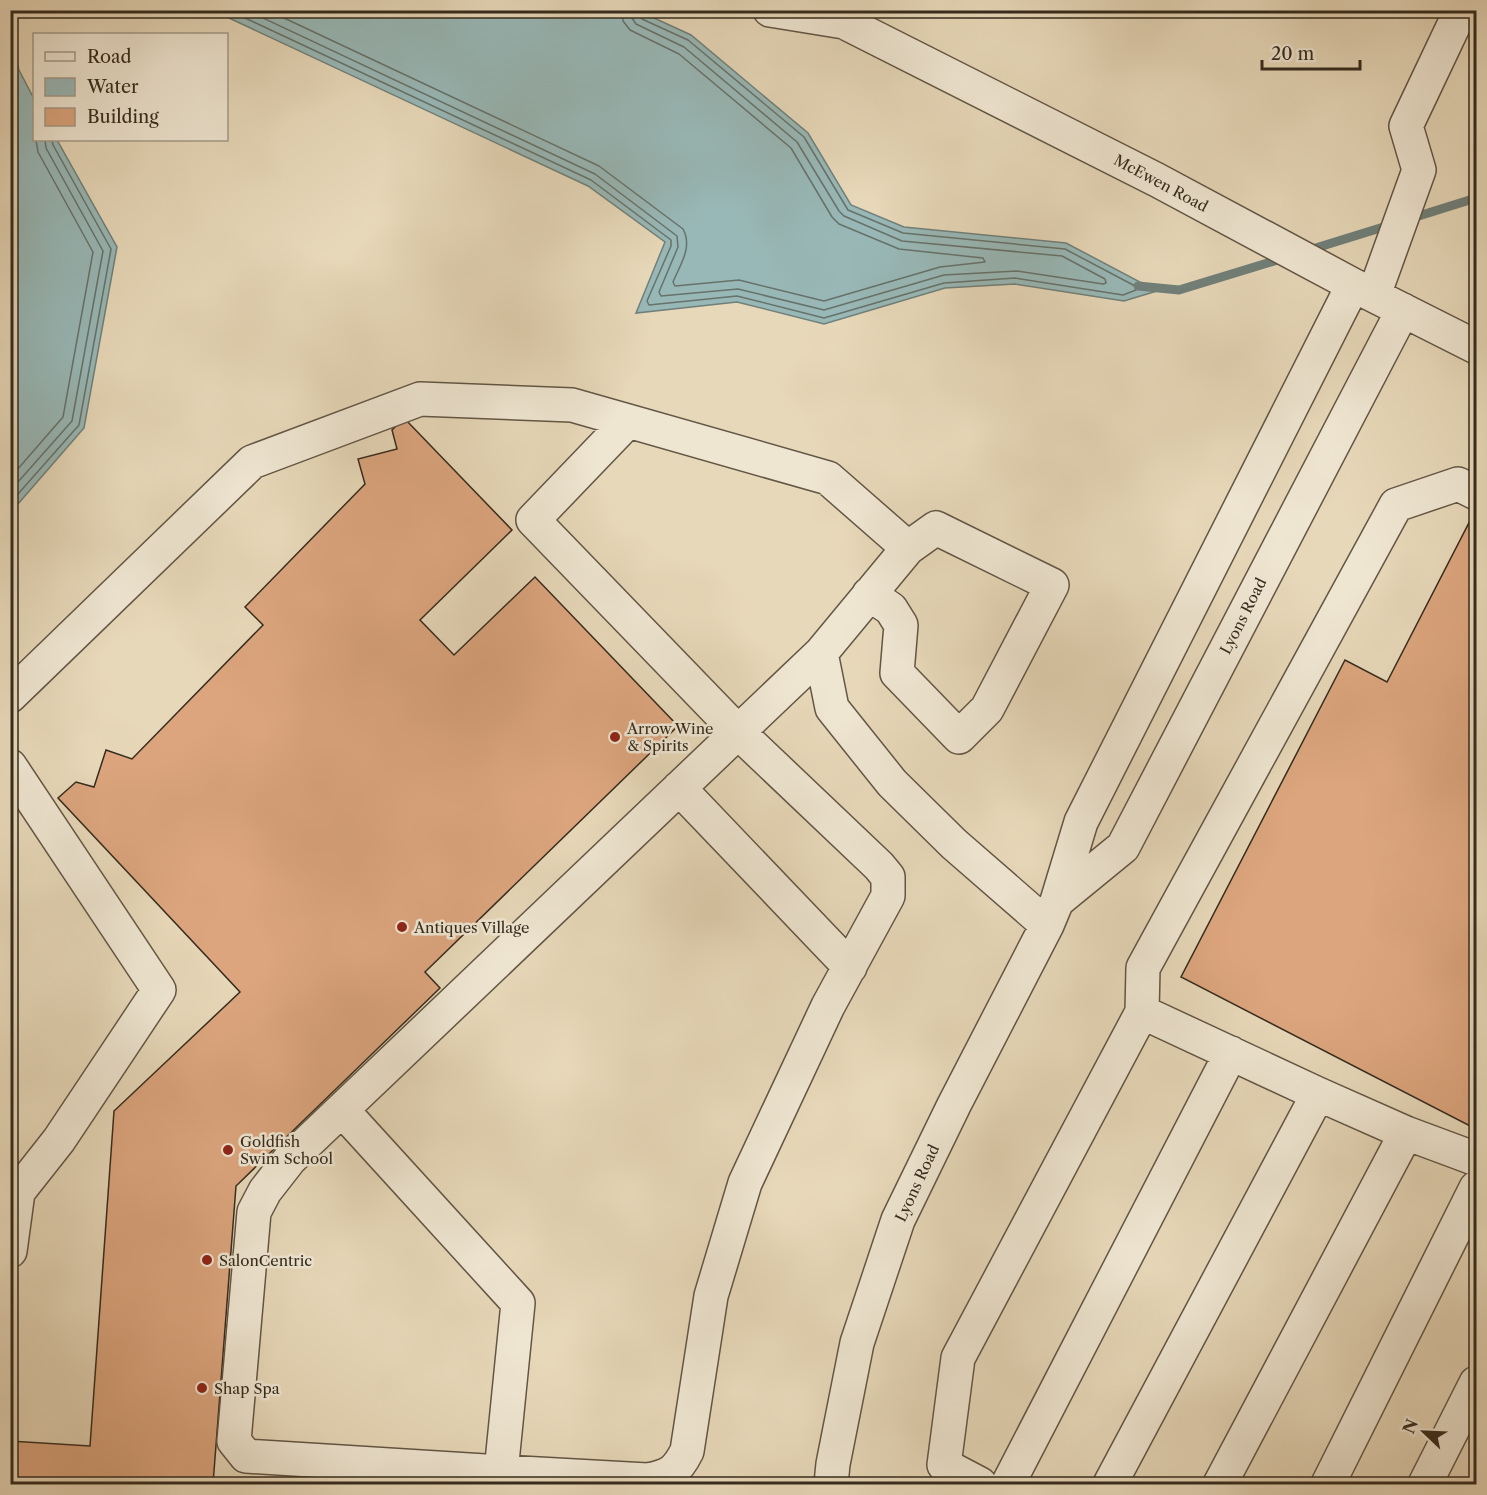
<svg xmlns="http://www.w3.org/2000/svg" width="1487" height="1495" viewBox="0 0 1487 1495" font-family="'Libre Caslon Text',serif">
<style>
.water{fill:#98b8b7;stroke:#70807a;stroke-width:1.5}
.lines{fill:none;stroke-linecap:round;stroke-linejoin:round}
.shore{stroke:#66726a;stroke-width:1.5}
.stream{stroke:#70807a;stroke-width:9}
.building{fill:#dca57e;stroke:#352b1e;stroke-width:1.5}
.minor-casing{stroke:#625645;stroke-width:36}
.minor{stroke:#efe6d2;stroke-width:33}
.poi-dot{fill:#8f2418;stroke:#efe6d2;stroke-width:2}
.labels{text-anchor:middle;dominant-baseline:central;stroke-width:5;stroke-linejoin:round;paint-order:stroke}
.street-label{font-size:15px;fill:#352b1e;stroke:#efe6d2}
.poi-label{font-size:15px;fill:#352b1e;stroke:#efe6d2;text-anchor:start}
</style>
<rect width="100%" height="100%" fill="#e7d8b9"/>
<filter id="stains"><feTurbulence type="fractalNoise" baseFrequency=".00333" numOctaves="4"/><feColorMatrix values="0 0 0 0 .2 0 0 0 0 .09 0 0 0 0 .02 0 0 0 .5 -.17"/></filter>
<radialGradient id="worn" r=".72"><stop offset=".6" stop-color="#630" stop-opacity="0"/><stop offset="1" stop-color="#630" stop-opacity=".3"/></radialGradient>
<path class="water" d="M214,11H639L691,35L808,133L851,205L904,227L1066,243L1157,291L1124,301L1015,284L945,288L824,324L737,302L636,313L665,242L588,186Z
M10,39L19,70L34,99V140H57L117,247L84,428L11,512Z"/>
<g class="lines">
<path class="shore" d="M228,10L591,180L671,240V246L647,301L649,305L737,296L824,318L944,283L1015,278L1123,295L1136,290L1135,286L1065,249L903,233L848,210L804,137L688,40L642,19L638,10
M246,10L595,174L677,236L678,247L659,292L661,296L738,289L824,310L944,275L1017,271L1103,284L1106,283L1105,279L1062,256L902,241L844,216L839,211L797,142L684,47L636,24L632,18L631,10
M267,10L599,166L683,229C693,247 680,265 673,282L675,286L739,280L824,301L940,267L985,262L983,258L899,249L839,224L832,217L791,148L679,54L630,30L623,21L622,10
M10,478L63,417L93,252L38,152L36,140
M10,491L72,421L103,251L46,148L45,140
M10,503L79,425L111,249L53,145L52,140"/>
<path class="stream" d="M1409,219L1476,198
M1306,251L1390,225
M1138,286L1179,290L1284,258"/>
</g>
<path class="building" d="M404,418L512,530L420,620L454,655L535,577L678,726L425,972L440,988L236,1186L213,1484H10V1441L90,1446L114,1111L240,992L58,798L76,782L94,787L106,750L132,759L263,625L245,607L365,484L358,459L397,449L392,430Z
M1472,517L1476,520V1129L1181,977L1345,660L1387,682Z"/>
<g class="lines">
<defs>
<path id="minor" d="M770,10L844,22L1157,180L1353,285L1476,347
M1374,295L1419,170L1406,126L1461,10
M869,594L891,609L901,625L897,673L959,737L987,709L1052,585L936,528L908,548
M10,696L252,462L420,399L572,405L828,478L908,548L821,653L832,708L892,783L954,844L1047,925
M10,766L159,990L59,1140L18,1192L10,1251
M679,788L850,967
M1057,901L1123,847L1403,310
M1142,1012L1318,1094L1406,1133
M342,1110L518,1303L501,1472L647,1480C670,1476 677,1471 687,1451L711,1296L745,1183L828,1006L888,896V877L879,866L738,732L533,520L628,421
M499,1484L501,1472L246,1456L234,1441L254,1212L265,1191L290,1159L821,653
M831,1484L833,1464L857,1343L898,1220L954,1105L1047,925L1057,901L1081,822L1353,285
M980,1484L944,1465L958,1358L1142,1012L1143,968L1396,505L1458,484L1476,493
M1008,1484L1231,1053
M1110,1484L1318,1094
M1220,1484L1406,1133L1476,1159
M1328,1484L1476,1188
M1425,1484L1476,1383"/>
</defs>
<use href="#minor" class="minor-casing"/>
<use href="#minor" class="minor"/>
</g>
<g class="poi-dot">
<circle cx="615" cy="737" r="6"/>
<circle cx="402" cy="927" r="6"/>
<circle cx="228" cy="1150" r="6"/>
<circle cx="207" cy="1260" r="6"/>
<circle cx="202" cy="1388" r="6"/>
</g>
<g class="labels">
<g class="street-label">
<text transform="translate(1161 183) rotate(28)">McEwen Road</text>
<text transform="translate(1243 616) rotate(-63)">Lyons Road</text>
<text transform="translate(917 1183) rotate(-65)">Lyons Road</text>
</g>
<g class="poi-label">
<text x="627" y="728">Arrow Wine<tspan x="627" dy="17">&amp; Spirits</tspan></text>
<text x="414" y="927">Antiques Village</text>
<text x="240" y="1141">Goldfish<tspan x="240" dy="17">Swim School</tspan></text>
<text x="219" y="1260">SalonCentric</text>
<text x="214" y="1388">Shap Spa</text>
</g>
</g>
<rect width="1487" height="1495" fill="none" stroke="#e7d8b9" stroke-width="36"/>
<rect x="12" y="12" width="1463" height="1471" fill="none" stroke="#352b1e" stroke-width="3"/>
<rect x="18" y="18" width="1451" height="1459" fill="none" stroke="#352b1e" stroke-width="1.5"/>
<rect x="33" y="33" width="195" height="108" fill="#efe6d2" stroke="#a59b8a" stroke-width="1.5"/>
<rect x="45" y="52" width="30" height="9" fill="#efe6d2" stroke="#a59b8a" stroke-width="1.5"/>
<text x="87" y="63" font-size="18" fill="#352b1e">Road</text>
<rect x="45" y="78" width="30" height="18" fill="#98b8b7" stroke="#a59b8a" stroke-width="1.5"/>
<text x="87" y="93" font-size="18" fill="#352b1e">Water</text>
<rect x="45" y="108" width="30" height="18" fill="#dca57e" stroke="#a59b8a" stroke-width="1.5"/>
<text x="87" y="123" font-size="18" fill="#352b1e">Building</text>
<g transform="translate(1424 1432) rotate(293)" stroke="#efe6d2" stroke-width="4.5" paint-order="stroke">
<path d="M0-4.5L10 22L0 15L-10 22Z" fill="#352b1e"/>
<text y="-9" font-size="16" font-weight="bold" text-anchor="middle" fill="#352b1e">N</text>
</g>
<path d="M1262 60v9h98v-9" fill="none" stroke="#352b1e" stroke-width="3"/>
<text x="1271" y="60" font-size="18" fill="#352b1e" stroke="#efe6d2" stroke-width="4.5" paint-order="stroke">20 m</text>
<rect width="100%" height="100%" filter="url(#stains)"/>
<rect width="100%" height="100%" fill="url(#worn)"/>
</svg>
